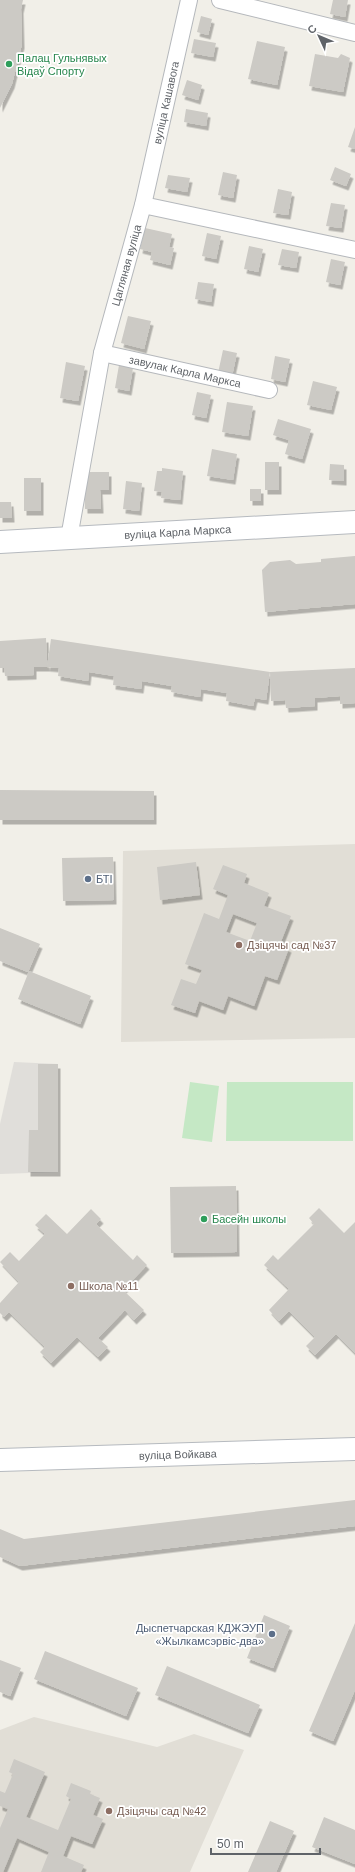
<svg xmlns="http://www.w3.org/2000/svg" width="355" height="1872" viewBox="0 0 355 1872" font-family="Arial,sans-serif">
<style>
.industrial{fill:#e0deda}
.education{fill:#e1ded6}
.green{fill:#c5e8c5}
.building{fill:#cccac5;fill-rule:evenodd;filter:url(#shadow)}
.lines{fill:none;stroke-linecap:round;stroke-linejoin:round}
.street-casing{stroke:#b5b8bc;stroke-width:18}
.secondary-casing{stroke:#b6babf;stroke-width:24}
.street{stroke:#fff;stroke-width:16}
.secondary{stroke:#fff;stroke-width:22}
.leisure-dot{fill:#2e9e5b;stroke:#fff;stroke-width:1.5}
.service-dot{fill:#5c6f8a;stroke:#fff;stroke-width:1.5}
.education-dot{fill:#8d6e63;stroke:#fff;stroke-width:1.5}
.labels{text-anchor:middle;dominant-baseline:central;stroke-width:3.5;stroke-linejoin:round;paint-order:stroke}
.leisure-label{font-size:11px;fill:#27864d;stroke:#fff;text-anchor:start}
.street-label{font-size:11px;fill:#5f6368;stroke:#fff}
.service-label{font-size:11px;fill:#4e5e75;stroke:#fff;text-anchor:start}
.education-label{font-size:11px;fill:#785e54;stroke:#fff;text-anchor:start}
</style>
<defs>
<filter id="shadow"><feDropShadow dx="2.5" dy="4.5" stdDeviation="0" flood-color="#0004"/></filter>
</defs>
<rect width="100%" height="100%" fill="#f1efe8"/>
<path class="industrial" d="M14,1062L58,1064V1172L0,1174V1124Z"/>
<path class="education" d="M355,844V1038L121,1042L123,851Z
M34,1717L157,1747L194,1734L244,1750L190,1872H0V1730Z"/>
<path class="green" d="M190,1082L219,1086L212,1142L182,1138Z
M227,1082H353V1141H226Z"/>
<path class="building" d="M0,0H23L21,9L22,44L12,84L0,108Z
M333,0H348L345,17L330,14Z
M201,16L212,19L208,35L197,32Z
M194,39L216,43L213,57L191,53Z
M257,41L285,47L277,85L248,79Z
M315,54L338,58L341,54L350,58L343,92L309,86Z
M187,80L202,85L198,100L182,95Z
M186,109L208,113L206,126L184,122Z
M355,127V149L348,147Z
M335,167L351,174L346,186L330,180Z
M223,172L237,175L233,198L218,195Z
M168,175L190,178L187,192L165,188Z
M278,189L292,192L288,215L273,213Z
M331,203L345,205L341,228L326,226Z
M145,228L172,234L169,247L174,248L170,265L150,260L152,252L140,249Z
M207,233L221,236L216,259L202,256Z
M249,246L263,249L258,272L244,269Z
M282,249L299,252L296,268L278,265Z
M331,259L345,262L340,285L326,282Z
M198,282L214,284L211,302L195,299Z
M128,316L151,321L144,349L121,343Z
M223,350L237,353L232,376L218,373Z
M275,356L290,359L285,382L271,379Z
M66,362L85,366L78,401L60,398Z
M119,365L133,368L129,391L115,388Z
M313,381L337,387L331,410L307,405Z
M197,392L211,395L206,418L192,415Z
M227,402L253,406L248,436L222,432Z
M278,419L311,429L302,459L285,454L289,440L273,435Z
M212,449L237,454L233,480L207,476Z
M265,462H279V490H265Z
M330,464L344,465V481L329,480Z
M162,468L183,471L180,500L161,498L162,492L154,491L157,471H162Z
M84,472H109V490H100L101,509H85Z
M24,478H41V511H24Z
M126,481L142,483L139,511L123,509Z
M250,489H261V501H250Z
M0,502H11L12,518H0Z
M355,556V604L265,612L262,570L270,562L290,560L296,564L321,562V559Z
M46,638L47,667H34V675L5,676L4,668H0V641Z
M51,639L270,672L266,700L255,698L253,706L226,701L227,693L201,689L200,697L171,692L172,686L142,681L141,689L113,685L114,676L89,672L88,681L58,676L59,668L47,667Z
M355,668V703L340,704V696L315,698V706L286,708L285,700L271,701L270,672Z
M0,790L154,791V820H0Z
M113,857L114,900L63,901L62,858Z
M196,862L200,895L160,900L157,867Z
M223,865L247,874L244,883L269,893L264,906L291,916L280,944L289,948L277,980L265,976L254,1006L228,996L223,1010L199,1001L195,1013L171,1005L181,979L196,984L202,970L185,964L204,913L219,919L228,895L213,889ZM233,914L257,923L250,941L226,932Z
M0,928L40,944L28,972L0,961Z
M29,971L91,996L80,1024L18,999Z
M38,1064H58V1172H28L29,1130H38Z
M236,1186L237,1252L171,1253L170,1187Z
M319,1208L344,1233L355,1222V1353L336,1334L315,1355L306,1346L315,1337L289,1311L279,1321L269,1310L289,1289L264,1265L273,1255L278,1260L314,1224L309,1218Z
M91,1209L101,1219L96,1224L133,1260L137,1255L147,1265L123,1290L144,1310L134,1320L125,1310L98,1338L108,1347L98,1357L77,1337L51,1363L40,1352L45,1347L9,1312L4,1317L0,1313V1303L19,1282L0,1262L10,1252L19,1261L45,1234L35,1225L46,1214L67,1234Z
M355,1500V1526L20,1566L0,1557V1529L24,1539Z
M264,1615L290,1626L273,1668L247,1658Z
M355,1623V1690L333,1741L309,1731Z
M45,1651L138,1688L126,1716L34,1679Z
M0,1660L21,1668L10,1696L0,1692Z
M167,1666L260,1705L248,1733L155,1695Z
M14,1759L45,1772L26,1817L58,1830L71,1799L66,1796L71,1783L91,1791L90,1794L100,1798L93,1815L103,1819L92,1844L71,1836L63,1856L84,1865L81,1872H41L49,1852L17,1838L3,1872H0V1828L8,1809L0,1806V1791L5,1793L13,1774L9,1772Z
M324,1817L355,1830V1864L312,1847Z
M270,1821L294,1831L276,1872H248Z"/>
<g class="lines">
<defs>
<g id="street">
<path d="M220,0L355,33"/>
<path id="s1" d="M143,205L189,0"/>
<path id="s2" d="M102,353L269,390"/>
<path id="s3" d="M69,538L102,353L143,205L355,250"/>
</g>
<g id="secondary">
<path id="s4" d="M0,542L355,522"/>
<path id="s5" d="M0,1460L355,1449"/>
</g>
</defs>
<use href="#street" class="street-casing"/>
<use href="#secondary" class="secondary-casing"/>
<use href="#street" class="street"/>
<use href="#secondary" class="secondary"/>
</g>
<g class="leisure-dot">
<circle cx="9" cy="64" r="4"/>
<circle cx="204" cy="1219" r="4"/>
</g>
<g class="service-dot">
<circle cx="88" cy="879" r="4"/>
<circle cx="272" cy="1634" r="4"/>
</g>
<g class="education-dot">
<circle cx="239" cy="945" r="4"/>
<circle cx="71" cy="1286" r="4"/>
<circle cx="109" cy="1811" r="4"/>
</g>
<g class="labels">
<g class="leisure-label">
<text x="17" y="58">Палац Гульнявых<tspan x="17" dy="13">Відаў Спорту</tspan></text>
<text x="212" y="1219">Басейн школы</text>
</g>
<g class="street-label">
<text stroke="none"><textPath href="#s1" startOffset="105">вуліца Кашавога</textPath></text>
<text stroke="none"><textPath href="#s3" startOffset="279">Цагляная вуліца</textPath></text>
<text stroke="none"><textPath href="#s2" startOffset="85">завулак Карла Маркса</textPath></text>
<text stroke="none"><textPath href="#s4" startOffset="178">вуліца Карла Маркса</textPath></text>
<text stroke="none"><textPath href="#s5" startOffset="178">вуліца Войкава</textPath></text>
</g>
<g class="service-label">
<text x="96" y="879">БТІ</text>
<text x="264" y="1628" text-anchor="end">Дыспетчарская КДЖЭУП<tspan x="264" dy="13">«Жылкамсэрвіс-два»</tspan></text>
</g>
<g class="education-label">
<text x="247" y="945">Дзіцячы сад №37</text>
<text x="79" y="1286">Школа №11</text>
<text x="117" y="1811">Дзіцячы сад №42</text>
</g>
</g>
<g transform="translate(319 36) rotate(314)" stroke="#ffffff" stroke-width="3" paint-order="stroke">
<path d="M0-3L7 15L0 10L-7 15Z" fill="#5f6368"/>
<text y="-6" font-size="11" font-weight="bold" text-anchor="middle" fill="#5f6368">С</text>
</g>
<path d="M211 1848v6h109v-6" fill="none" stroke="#5f6368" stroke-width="2"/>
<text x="217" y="1848" font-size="12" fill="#5f6368" stroke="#ffffff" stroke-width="3" paint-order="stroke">50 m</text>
</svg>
